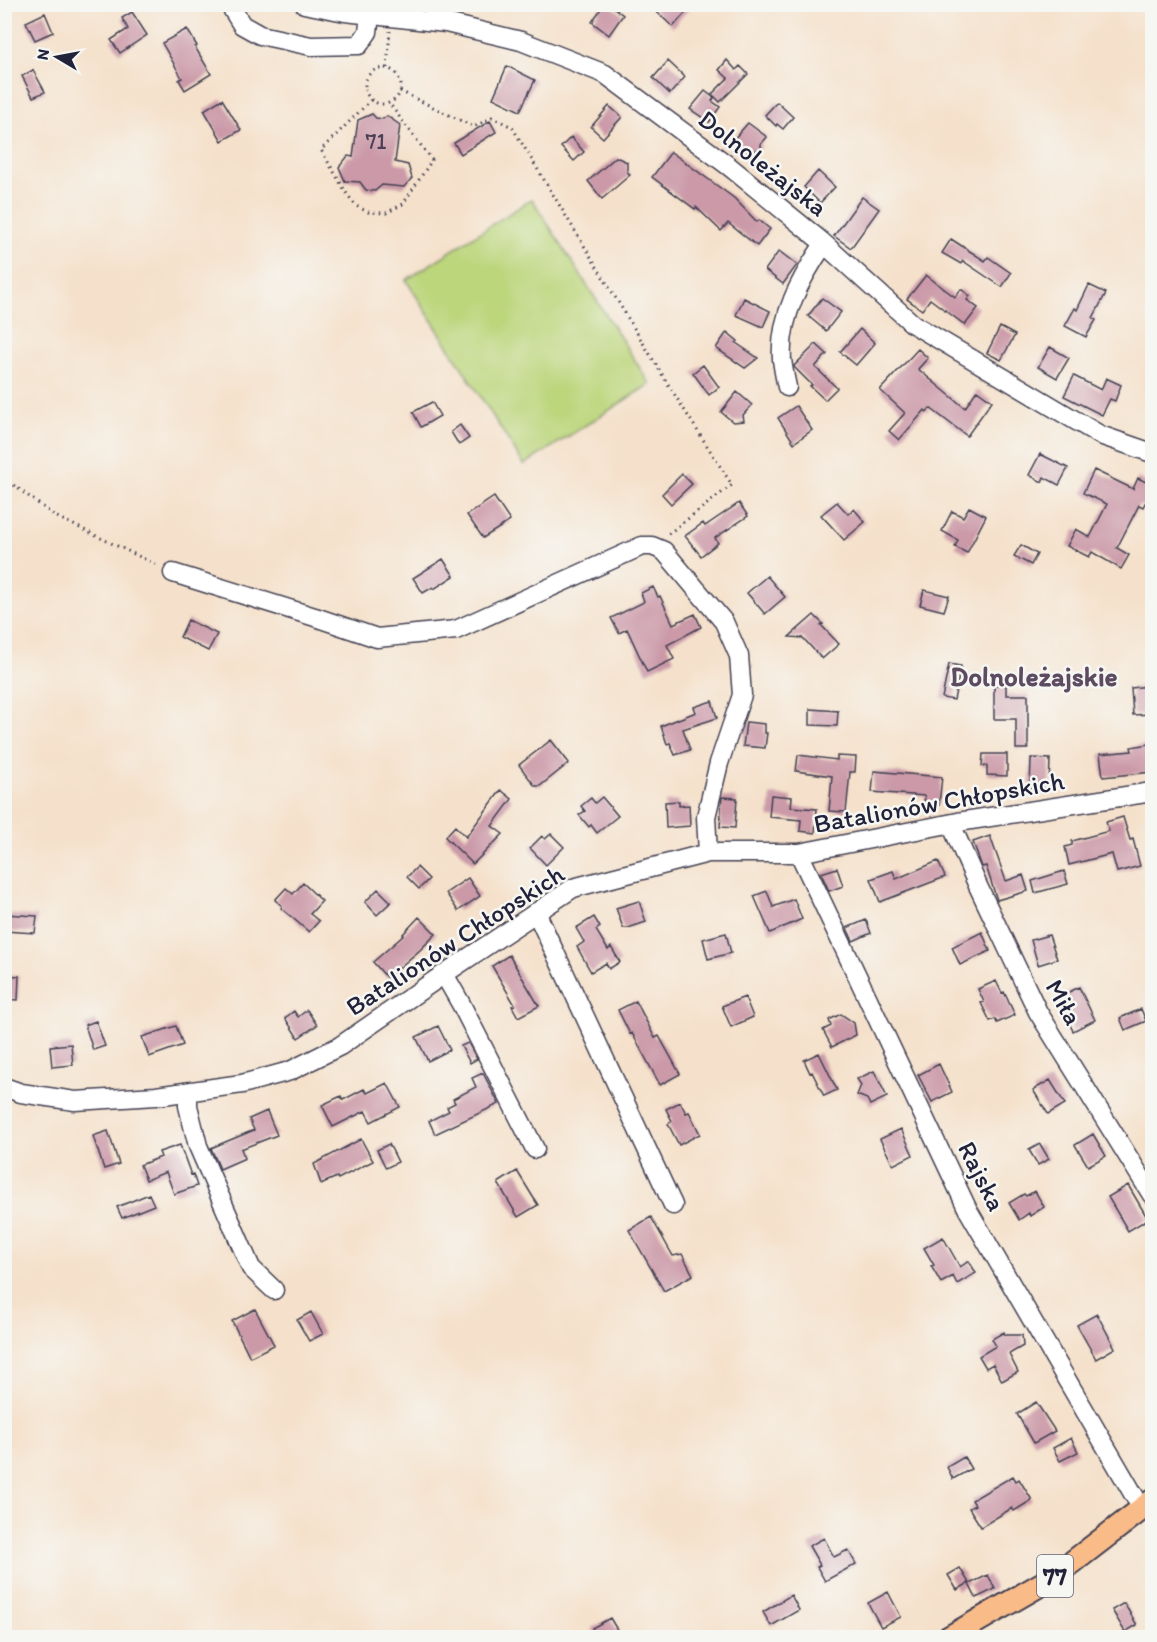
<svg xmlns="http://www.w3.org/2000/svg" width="1157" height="1642" viewBox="0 0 1157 1642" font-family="Itim,sans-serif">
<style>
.green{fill:#bcd67c;stroke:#6f7c5c;stroke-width:1.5}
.building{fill:#cb99a8}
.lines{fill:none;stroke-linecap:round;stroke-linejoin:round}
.minor-casing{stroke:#423f51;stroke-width:21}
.major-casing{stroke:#423f51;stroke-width:26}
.path{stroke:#423f51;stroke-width:3;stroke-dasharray:1.5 4.5;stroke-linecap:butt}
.minor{stroke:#fff;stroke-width:18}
.major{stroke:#f9bc89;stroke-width:22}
.labels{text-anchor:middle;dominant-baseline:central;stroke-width:5;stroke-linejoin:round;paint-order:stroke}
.number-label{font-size:22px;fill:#4c4056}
.shield{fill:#f6f6f2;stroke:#626272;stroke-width:1.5}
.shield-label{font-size:24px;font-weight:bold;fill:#22223b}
.street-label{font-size:26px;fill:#22223b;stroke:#f6f6f2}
.neighbourhood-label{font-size:27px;font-weight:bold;fill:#5d4c61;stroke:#f6f6f2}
</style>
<rect width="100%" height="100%" fill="#f6f6f2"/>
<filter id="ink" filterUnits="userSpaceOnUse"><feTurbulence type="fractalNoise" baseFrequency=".0167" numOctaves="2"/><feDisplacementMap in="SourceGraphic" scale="12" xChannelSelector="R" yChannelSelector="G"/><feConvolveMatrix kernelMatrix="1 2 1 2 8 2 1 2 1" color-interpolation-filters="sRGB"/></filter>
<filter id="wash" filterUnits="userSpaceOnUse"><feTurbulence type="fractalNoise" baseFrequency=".008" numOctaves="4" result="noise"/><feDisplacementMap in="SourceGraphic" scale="24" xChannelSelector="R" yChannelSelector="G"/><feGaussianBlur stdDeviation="1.35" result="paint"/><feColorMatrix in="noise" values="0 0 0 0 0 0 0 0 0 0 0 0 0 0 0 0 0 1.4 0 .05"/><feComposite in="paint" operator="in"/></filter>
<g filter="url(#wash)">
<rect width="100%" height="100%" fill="#f5e1cb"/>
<path class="green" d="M532,199L650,384L524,465L406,280Z"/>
<g id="blocks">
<path class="building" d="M604,4H609L623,15L609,35L592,22Z
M648,4H693L673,27Z
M132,12L147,35L120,53L111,40L128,29L122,18Z
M45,13L53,32L35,40L26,22Z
M187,29L197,46L195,47L211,74L185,90L179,80L182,78L162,43Z
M727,60L736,70L740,66L748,74L720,102L712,94L728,78L719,70Z
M668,61L685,77L670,94L653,78Z
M507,66L535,80L520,111L493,98Z
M33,70L45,92L33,97L22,76Z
M705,91L714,98L712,101L720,107L709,122L690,109Z
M222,99L241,130L222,141L204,110Z
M777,102L793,117L783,129L777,124L776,126L765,115Z
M609,106L622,117L603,138L591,127Z
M372,114L376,118L383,119L387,116L400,125L395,162L408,165L412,178L404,187L382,185L375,191L366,190L360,182L345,181L339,167L348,156L353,157L358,120Z
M490,121L496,132L461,154L454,143Z
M748,123L767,137L761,144V149L756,150L752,155L733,140Z
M571,137L584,152L574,161L561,147Z
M671,152L734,198L757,222L759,220L770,229L757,246L728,223L721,231L696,207L695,209L652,177Z
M616,157L627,162V171L630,175L602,199L588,181Z
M818,171L835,187L820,203L804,187Z
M862,197L879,209L851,248L834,236Z
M951,239L985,261L988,257L1011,273L1002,287L963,261L961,264L942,253Z
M779,251L797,265L783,284L765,270Z
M926,275L955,297L961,289L970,296L967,300L978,308L965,325L930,299L922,310L907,299Z
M1089,285L1106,293L1093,318L1096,320L1086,337L1065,326L1075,308L1077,310Z
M744,298L770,311L763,327L736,315Z
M822,298L841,312L826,331L808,316Z
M1000,327L1015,335L1001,360L987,353Z
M860,329L875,343L856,365L840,352Z
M727,332L738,341L736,343L758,358L745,368L716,348Z
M816,344L827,354L815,367L837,388L825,400L810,386L812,385L795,368L794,366Z
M1050,347L1069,358L1057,378L1038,367Z
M918,349L928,358L918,369L965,408L977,390L992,401L967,436L930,408L927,412L925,410L899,440L889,431L905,413L880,390Z
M703,365L719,387L709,395L693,373Z
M1074,376L1101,390L1106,378L1121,385L1115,401L1110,399L1102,415L1064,396Z
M737,392L752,405L743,415L744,421L733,422L721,412Z
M432,402L440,416L421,427L413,412Z
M796,406L812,430L794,443L778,418Z
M460,425L469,438L459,445L451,432Z
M1040,454L1068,468L1059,485L1044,477L1042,482L1029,475Z
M1094,470L1133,489L1138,478L1152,485V507L1145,503L1143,507L1139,505L1117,548L1129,555L1121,569L1092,552L1089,557L1067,546L1076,529L1090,537L1107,504L1083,493Z
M682,474L692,484L671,504L662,494Z
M494,497L510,521L483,538L467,515Z
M837,502L848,514L854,509L865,522L844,540L821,515Z
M739,503L748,516L715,538L718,543L701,556L685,536L703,523L705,526Z
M969,507L986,516L967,553L955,547L958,540L942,531L952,511L963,517Z
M1021,545L1037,554L1031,565L1014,556Z
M443,559L454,576L434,589L433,587L423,593L413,578Z
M767,576L785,597L765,614L747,593Z
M653,587L658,597L660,596L673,624L695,614L701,627L667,645L674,659L647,672L627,629L619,633L611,618L642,603L644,601L641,593Z
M924,590L949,596L944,611L920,605Z
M814,615L823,624L821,625L839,644L822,659L803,638L789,637Z
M188,620L217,634L208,651L180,637Z
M949,664L961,666L954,700L942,698Z
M994,685H1006V695H1028V749H1016V719H994Z
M1149,686L1151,714L1133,715L1131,688Z
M712,701L717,718L683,729L690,750L675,755L670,743L667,744L661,726L696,712L694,707Z
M810,709L838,711L837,726L810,725Z
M746,722L765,724V733H767L765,748L743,746Z
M551,740L569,763L540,786H535L519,765Z
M1149,744L1152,772L1103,777L1100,754L1132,751L1131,747Z
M983,754H1007V776L987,775V766H982Z
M798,755L837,760V756L856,757L855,772H850L846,812L829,811L832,776L796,771Z
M1031,758L1050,759L1049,789H1030Z
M874,771L942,777L939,805L924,803L925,796L872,792Z
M501,790L512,799L492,826L503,834L473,864L445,837L455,826L466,837Z
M771,795L792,797L791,807L817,809L815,833L800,831L801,820L769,817Z
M602,797L618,816L597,833L591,825L589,827L579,815L585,811L581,806L591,798L595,803Z
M722,797L737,798L735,828L720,827Z
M679,801V806L689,805L690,826L666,828L665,802Z
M1123,817L1130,840L1133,839L1140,866L1117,872L1112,854L1069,865L1065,847L1072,845V841L1109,831L1106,822Z
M551,834L564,847L546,865L530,848L542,836L545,839Z
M990,836L1006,881L1023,875L1028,891L997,900L986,866L982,867L973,842Z
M938,861L945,877L880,902L871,879L893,871L896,879Z
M417,867L429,879L419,889L407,877Z
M837,868L843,886L829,891L821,873Z
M1064,871L1068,884L1035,893L1032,881Z
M468,878L480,896L458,911L446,893Z
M303,883L322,901L310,914L319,921L309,932L281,908L282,906L275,900L286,888L293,894Z
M378,889L391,902L377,915L365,902Z
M767,891L773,907L794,899L802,919L770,933L754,896Z
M639,901L646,922L628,928H623L616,908Z
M4,914L37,916L35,933L4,931Z
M419,917L436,934L420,950L387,978L373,962L404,935L403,934Z
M594,917L600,927L596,930L608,950L611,947L620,962L609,969L606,963L591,972L577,947L584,942L576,928Z
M866,920L871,933L853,941L847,928Z
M982,932L990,951L960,965L952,947Z
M726,933L731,953L708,959L703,939Z
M1049,935L1057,959L1038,965L1031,940Z
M509,955L539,1006L518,1017L512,1006L515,1005L492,966Z
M4,975L19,976L18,1000L4,999Z
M996,981L1002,993L1004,992L1015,1015L997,1023L995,1019L990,1021L981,1003L984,1002L978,989Z
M1079,987L1095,1020L1073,1031L1057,998Z
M745,997L753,1017L731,1027L722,1006Z
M636,1001L655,1038L659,1036L680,1074L660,1085L632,1033L630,1034L618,1010Z
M1141,1009L1146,1021L1125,1030L1120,1018Z
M307,1010L317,1025L298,1038L285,1018L294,1011L298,1017Z
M841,1014L854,1023L856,1035L832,1047L823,1030L831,1026L829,1020Z
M96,1021L105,1046L93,1050L85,1025Z
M176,1026L183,1045L149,1057L142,1037Z
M438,1026L450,1050L428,1061L416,1037Z
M468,1043L477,1059L470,1063L461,1046Z
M71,1044L73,1065L52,1067L50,1046Z
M819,1053L837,1090L824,1096L812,1072L810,1073L804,1060Z
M939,1064L952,1092L932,1102L918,1075Z
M874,1071L887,1097L870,1105L867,1099L857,1095L861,1085L857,1079Z
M483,1073L499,1104L435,1134L429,1121L449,1111L447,1107L455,1103L453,1099L476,1087L472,1078Z
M1050,1080L1065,1104L1048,1114L1033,1090Z
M387,1083L400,1107L371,1122L365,1111L333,1127L322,1105L341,1096L343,1100L364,1089L367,1093Z
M680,1102L686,1113L689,1112L700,1134L679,1145L668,1124L672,1121L666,1109Z
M267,1111L277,1135L241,1149L245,1158L220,1169L211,1148L254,1130L249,1119Z
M901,1129L913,1155L893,1165L880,1139Z
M108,1131L119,1164L104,1169L93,1136Z
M1093,1134L1106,1156L1088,1166L1075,1145Z
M361,1139L373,1161L338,1179L337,1177L321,1184L314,1164Z
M389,1144L398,1162L386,1168L377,1150Z
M1040,1144L1049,1159L1038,1165L1029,1150Z
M180,1145L191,1175L193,1174L197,1186L174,1194L166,1172L146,1180L140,1165L161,1157L159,1152Z
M517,1171L538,1205L518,1217L498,1183Z
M1128,1185L1148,1219L1128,1231L1108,1197Z
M1035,1191L1044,1207L1030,1216L1029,1213L1019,1220L1009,1203L1024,1194L1026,1196Z
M149,1194L154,1205L122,1218L117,1207Z
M651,1217L673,1256L682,1254L693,1275L664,1291L629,1230Z
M943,1237L960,1267L969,1261L976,1273L957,1284L953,1276L941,1283L931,1266L934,1265L924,1248Z
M255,1309L274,1345L250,1357L232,1321Z
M311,1312L323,1334L309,1341L297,1320Z
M1097,1314L1115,1348L1096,1359L1077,1325Z
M1004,1332L1005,1335H1022L1023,1346L1009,1354L1018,1372L1002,1381L993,1364L986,1368L979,1356L996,1346L992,1339Z
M1036,1402L1055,1431L1034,1443L1017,1414Z
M1071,1438L1078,1452L1060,1461L1053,1448Z
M964,1457L971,1469L953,1479L947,1467Z
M1013,1476L1016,1481L1019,1479L1032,1500L1014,1511L1012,1508L981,1527L969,1508L975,1505L972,1500Z
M824,1538L834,1557L848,1550L856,1564L825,1581L817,1567L820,1565L809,1546Z
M960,1568L969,1583L957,1590L948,1575Z
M988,1575L995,1589L976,1598L969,1584Z
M888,1592L901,1617L881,1627L868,1603Z
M791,1595L799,1610L771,1626L763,1612Z
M1124,1603L1137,1625L1125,1632L1112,1610Z
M610,1618L622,1638H597L592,1628Z"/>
</g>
</g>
<g filter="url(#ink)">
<use href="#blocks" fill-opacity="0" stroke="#423f51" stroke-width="1.5"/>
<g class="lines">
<defs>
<path id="minor" d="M229,4L242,25L260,35L311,46L359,45L368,32L370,15
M304,4L345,12L446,23L521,41L605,74L730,167L821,241L913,324L1100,435L1152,453
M787,387C785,378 783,368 782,359C779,317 801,278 824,244
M173,573L315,617L377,638L456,630L642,546H652L664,551L724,622L739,656L742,695L719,763L706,817L708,853
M951,824L978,886L1038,1012L1152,1195
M799,853L968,1210L1142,1509
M536,912L673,1205
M444,974L461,1004L535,1149
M4,1087L21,1093L75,1101L156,1096L242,1084L290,1071L340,1046L444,974L573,888L708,853H799L958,822L1152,792
M188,1093V1106L198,1146L251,1268L274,1290"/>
<path id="major" d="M948,1638L1052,1578L1152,1501"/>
</defs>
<use href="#minor" class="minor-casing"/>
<use href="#major" class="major-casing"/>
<path class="path" d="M365 86a18 18 0 1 1 36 0a18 18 0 1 1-36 0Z
M387,68L390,31
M400,91L474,127L492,117L512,127L671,389L732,485L668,534
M371,100L321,150L347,194L356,206L368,212L386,213L403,204L432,160L389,103
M4,478L55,516L159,566"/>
<use href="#minor" class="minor"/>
<use href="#major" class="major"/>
</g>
</g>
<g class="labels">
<g class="number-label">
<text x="376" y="141">71</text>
</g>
<rect class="shield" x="1037" y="1555" width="36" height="42" rx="4.5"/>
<g class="shield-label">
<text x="1055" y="1576">77</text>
</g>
<g class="street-label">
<text transform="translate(763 163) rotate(38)">Dolnoleżajska</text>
<text transform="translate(939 802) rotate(-10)">Batalionów Chłopskich</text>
<text transform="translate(455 940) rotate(-33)">Batalionów Chłopskich</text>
<text transform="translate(1064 1002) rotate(61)">Miła</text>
<text transform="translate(982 1176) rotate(63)">Rajska</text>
</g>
<g class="neighbourhood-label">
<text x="1034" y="676">Dolnoleżajskie</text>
</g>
</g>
<rect width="1157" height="1642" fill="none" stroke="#f6f6f2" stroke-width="24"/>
<g transform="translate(57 57) rotate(280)" stroke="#f6f6f2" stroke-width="4.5" paint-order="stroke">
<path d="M0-4.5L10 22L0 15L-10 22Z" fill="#22223b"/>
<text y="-9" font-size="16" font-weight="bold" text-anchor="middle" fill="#22223b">N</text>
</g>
</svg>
